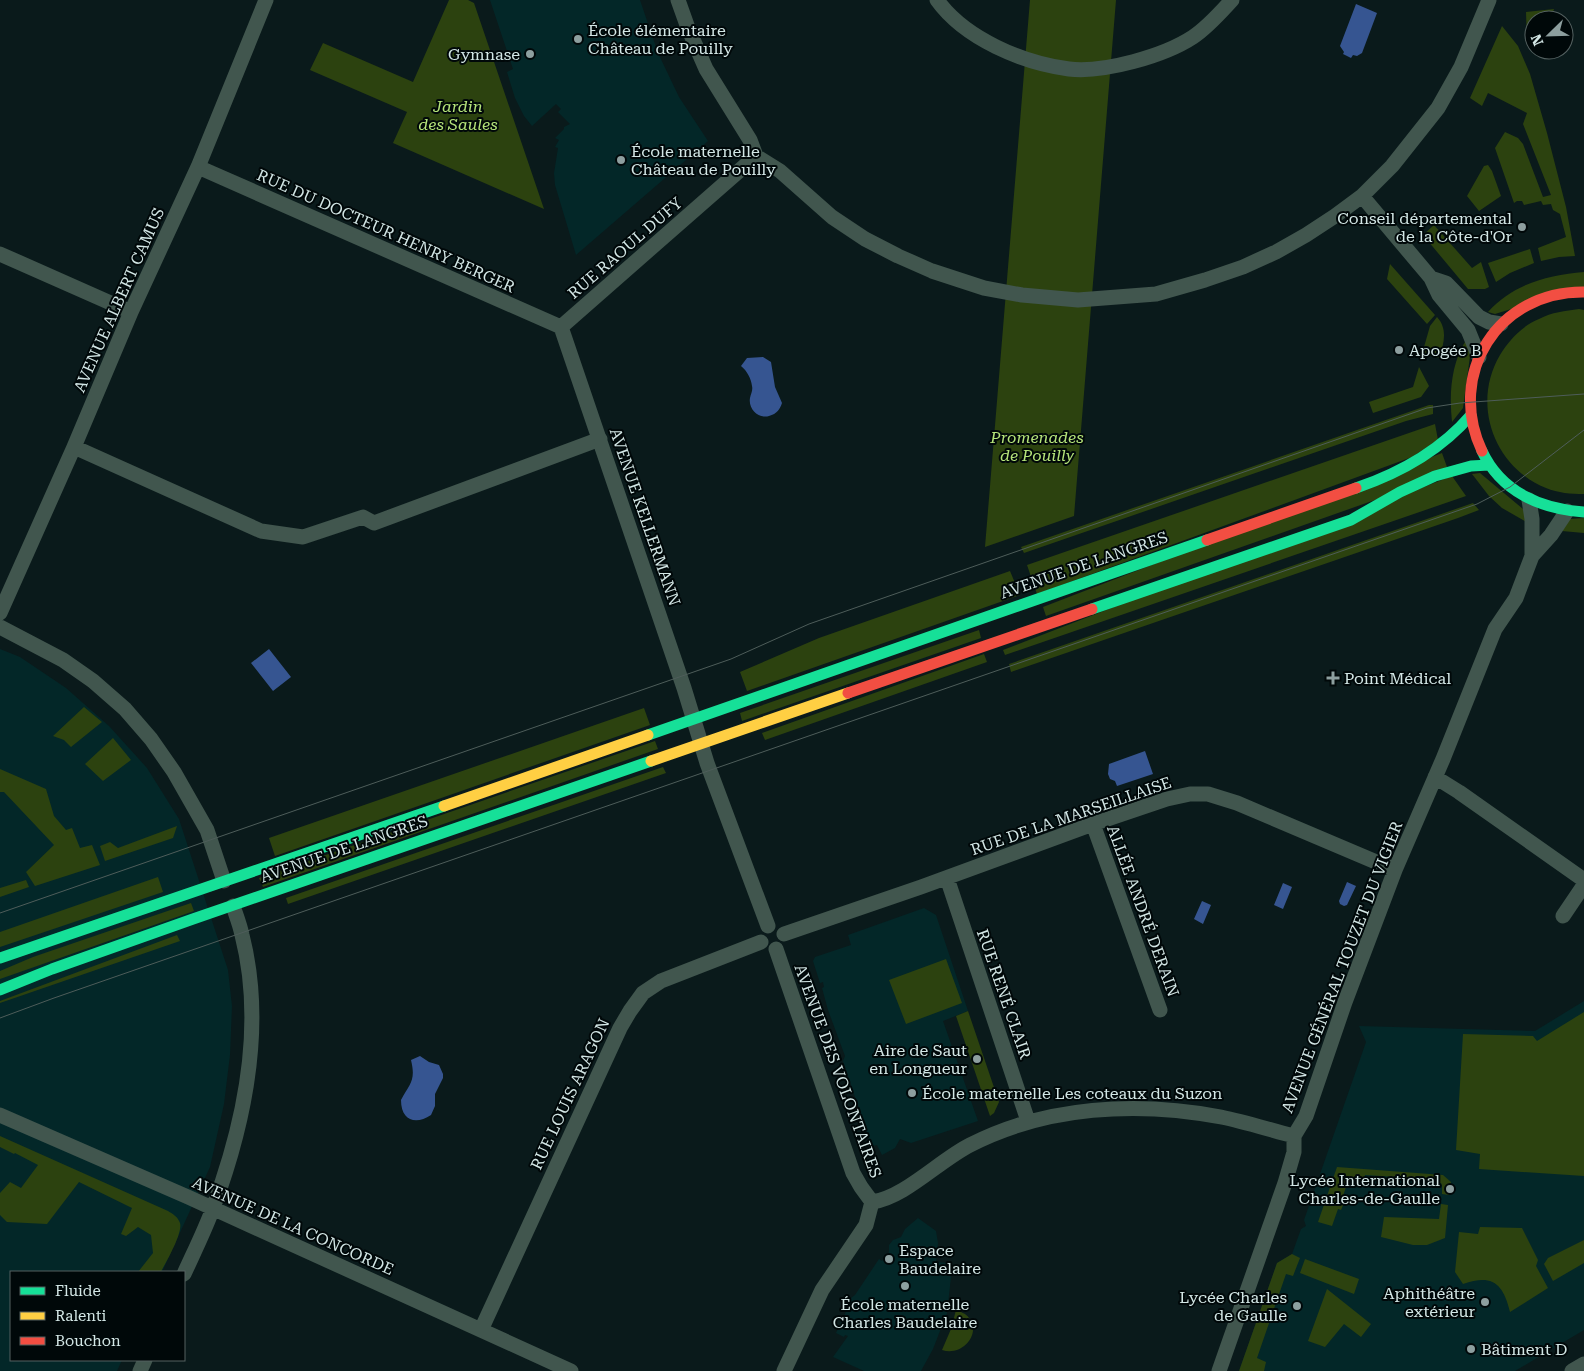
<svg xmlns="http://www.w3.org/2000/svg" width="1584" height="1371" viewBox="0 0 1584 1371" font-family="'Roboto Serif',serif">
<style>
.built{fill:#032728}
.green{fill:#2c420f}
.water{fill:#365591}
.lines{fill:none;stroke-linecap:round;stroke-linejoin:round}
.street{stroke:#41564e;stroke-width:15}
.fast{stroke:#16e098;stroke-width:11}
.slow{stroke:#ffcf43;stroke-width:11}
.jam{stroke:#f24e42;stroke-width:11}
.tram{stroke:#4e5d5a;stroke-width:1}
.poi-dot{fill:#8d9f9f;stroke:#000809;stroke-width:2}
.labels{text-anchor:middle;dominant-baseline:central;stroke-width:4;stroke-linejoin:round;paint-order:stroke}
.poi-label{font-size:16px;fill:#d3e7e6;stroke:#000809;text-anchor:start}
.park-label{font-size:16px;font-style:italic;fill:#b5e47a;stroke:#000809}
.street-label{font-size:16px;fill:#d3e7e6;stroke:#000809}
</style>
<rect width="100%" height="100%" fill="#0a1a1b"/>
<path class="built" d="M490,0H640L658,53L679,97L708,141L576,255L555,185L554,173L558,148L555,147L559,140L555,138L564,129V127L570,124L558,112L561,109L556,104L532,126L524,116L515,98L507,72L513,69Z
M0,649L20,657L66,688L109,726L147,768L179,819L228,970L232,1006L230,1055L224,1104L210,1167L162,1272H11V1360H122L117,1371H0Z
M924,908L936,915L968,1011L943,1021L978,1121L911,1143L900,1139L895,1148L882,1155L877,1145L873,1146L867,1133L843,1061L845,1056L828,1010L822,988L824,987L823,982L820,983L813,961L815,957L851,945L848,935Z
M1584,1001V1330L1515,1371H1239L1277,1263L1292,1254L1301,1229L1306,1226L1304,1220L1366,1042L1359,1026L1535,1031Z
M918,1218L936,1231L938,1243L936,1262L948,1263L951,1277L947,1313L933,1349L921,1371H864L833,1357L848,1336L845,1335L844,1337L836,1333L850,1303L851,1298L855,1295L879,1259L882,1261L889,1252V1245L893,1240L901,1237L905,1229Z"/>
<path class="green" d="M449,0H468L474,3L544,209L393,143L407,112L310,70L323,43L413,82Z
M1030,0H1116L1074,516L985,547Z
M1554,9L1550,20H1534V41L1527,42L1526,12Z
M1502,26L1518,46L1530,74L1547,133L1566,207L1575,256L1559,257L1541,261L1538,248L1566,237L1560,214L1553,210L1551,204L1543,205L1541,201L1524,205L1522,201H1517L1514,203L1495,148L1505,132L1518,138L1523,144L1543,197L1551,195L1523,124L1527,113L1488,93L1482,106L1470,98Z
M1488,165L1492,171L1501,196L1479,211L1467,196L1484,166Z
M1434,225L1472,268L1481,262L1489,287L1485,289H1468L1423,235Z
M1530,249L1534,263L1510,273L1496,282L1488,263Z
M1390,264L1435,315L1427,324L1387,279Z
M1584,272V287L1495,314L1488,312C1513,284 1548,275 1584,272Z
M1579,309L1584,310V494C1571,494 1558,493 1546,488C1494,467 1471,404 1500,355C1509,340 1522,326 1539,319C1552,312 1565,311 1579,309Z
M1437,317C1448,329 1444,344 1439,358L1422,354L1430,326Z
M1466,340L1471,349L1463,408L1452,422C1449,394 1451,364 1466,340Z
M1419,367L1429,386L1421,397L1373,413L1369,402L1413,387Z
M1429,405H1433V414L1406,421L1024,553L1021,547Z
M1435,424L1438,440L1412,457L1037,594L1027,565Z
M1442,453L1447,467L1389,495L1046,616L1043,607Z
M1480,473L1523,509L1528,523L1502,508L1489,496L1472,474Z
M1452,476L1466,496L1005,655L1003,650Z
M1473,503L1479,510L1458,518L1011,672L1009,664Z
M1584,518V533L1562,531L1569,519Z
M1010,571L1020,595L747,691L740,672L819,638Z
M979,630L981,638L742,721L740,713Z
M984,654L987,662L765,740L762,733Z
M84,707L102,722L71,747L64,740L53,736Z
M644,708L650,725L275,856L269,838Z
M113,738L131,760L103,781L85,764Z
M655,741L658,749L263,887L259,878Z
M663,767L666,773L288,904L286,898Z
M0,769L46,789L54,816L66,830L72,828L80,848L92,845L100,865L35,886L26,872L54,845L4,792H0Z
M177,826L173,838L105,861L100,846L110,842L118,848Z
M158,877L163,892L0,947V932Z
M26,880L29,887L0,897V888Z
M191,903L194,911L0,979V971L33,957Z
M177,935L180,941L0,1003V1001Z
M946,959L962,1003L906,1024L889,980Z
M968,1011L999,1102L994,1113L990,1116L956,1016Z
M1584,1012V1176L1479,1169L1480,1154L1456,1150L1463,1034L1533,1036L1537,1041Z
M0,1136L168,1211C173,1214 178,1217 180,1223C183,1233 166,1262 161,1272H138L153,1253L151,1235L138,1227L126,1236L121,1234L132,1208L79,1182L47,1224L7,1222L0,1215V1193L10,1182L21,1188L38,1165L15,1153L14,1154L0,1147Z
M1337,1167L1443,1175L1451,1182L1449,1195L1442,1194V1186L1441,1183H1430V1179L1365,1175L1364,1179L1353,1178L1349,1188L1346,1187L1341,1202L1344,1203L1341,1210L1338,1209L1332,1226L1318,1222Z
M1441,1204L1448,1205L1445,1238L1427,1245H1413L1381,1237L1384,1217L1439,1219Z
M1480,1227L1522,1228L1538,1260L1536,1266L1548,1288L1510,1312C1503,1283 1492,1274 1463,1284L1455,1272L1459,1232L1478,1234Z
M1584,1240V1263L1553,1281L1544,1264L1548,1258Z
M1292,1254L1300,1258L1293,1276L1286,1274L1257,1358L1266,1362L1264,1371H1239L1277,1263Z
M1305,1259L1359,1279L1354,1294L1300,1273Z
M1327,1289L1371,1324L1361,1337L1344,1324L1325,1347L1308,1341Z
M956,1310C960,1312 966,1313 969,1318C982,1335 961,1357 942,1350L951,1329Z"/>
<path class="water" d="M1356,4L1377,13L1362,53L1357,56L1353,55L1351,58L1343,54L1344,52L1340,46Z
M763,357L771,362L775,387L782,403C780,409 777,414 769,416C759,419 748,409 750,398C751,393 753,391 752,386C751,378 747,371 741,366L747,358Z
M269,649L291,677L273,691L251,663Z
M1145,751L1153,774L1117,786L1115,781L1110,779L1108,774L1109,764Z
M1347,882L1356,886L1347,905L1344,906L1340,904L1339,901Z
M1283,883L1292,887L1283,909L1274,905Z
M1202,901L1211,905L1203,924L1194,919Z
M420,1056L429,1062L439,1065L443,1074V1078L435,1094V1106L431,1115C416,1125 401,1121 401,1100C410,1083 416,1081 411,1060Z"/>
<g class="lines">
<path class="street" d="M678,0L688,28L706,69L750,140L756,156L780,171L832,217L865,239L898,256L932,271L984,288L1022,295L1078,300L1156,294L1205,280L1243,267L1276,252L1306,235L1335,216L1362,196L1392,166L1438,108L1461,67L1489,0
M937,0C965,39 1023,63 1069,69C1104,73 1164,56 1193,37C1208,27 1220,13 1232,0
M198,167L561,327
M1362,196L1431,278L1439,295L1468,330L1479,357
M0,254L131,312
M1431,278L1446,283L1479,317L1489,322L1501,324
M561,327L684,688L707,763L768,926
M561,327L756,156
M74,447L261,531L303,537L363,517L374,523L600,439
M1532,556L1551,535L1567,511
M0,613L74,447L131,312L198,167L266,0
M0,627L63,660L93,681L125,709L151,739L174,772L207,830L224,881
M1435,777L1459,792L1584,880
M1093,824L1160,1010
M947,878L1028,1121
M1563,916L1584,885
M784,934L921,887L1093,824L1167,799L1190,794H1208L1237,803L1395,870
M776,949L853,1173L861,1187L872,1202
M0,1115L188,1197L571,1371
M184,1274C194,1252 205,1230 213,1208C245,1122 265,1025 242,935C240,925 236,915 233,906
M481,1330L620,1028L630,1011L643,993L661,981L761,942
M140,1371L145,1360
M784,1371L822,1290L866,1225L872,1202C904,1198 940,1160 970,1145C1046,1106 1137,1101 1221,1117C1246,1122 1270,1130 1294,1136
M1219,1371L1285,1183L1294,1152V1136L1306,1116L1345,1002L1395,870L1443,759L1495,629L1516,598L1532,556V519L1529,500
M1572,1371L1584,1364"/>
<path class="fast" d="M1482,451C1501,492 1541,509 1584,512
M1356,488C1400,473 1441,450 1471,415
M1092,609L1351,520L1400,492L1435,476L1471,466L1489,465
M648,735L1207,540
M0,958L444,806
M0,990L52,969L193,919L651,761"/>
<path class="slow" d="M651,761L848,693
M444,806L648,735"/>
<path class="jam" d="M1482,451C1446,374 1498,291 1584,292
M1207,540L1356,488
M848,693L1092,609"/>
<path class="tram" d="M0,913L731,659L809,624L1427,408L1460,403L1584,394
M0,1018L54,998L1477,504L1510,487L1584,430"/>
</g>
<g class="poi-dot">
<circle cx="578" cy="39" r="5"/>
<circle cx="530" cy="54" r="5"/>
<circle cx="621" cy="160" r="5"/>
<circle cx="1522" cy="227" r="5"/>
<circle cx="1399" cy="350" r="5"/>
<path d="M1330.5 670.5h5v5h5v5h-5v5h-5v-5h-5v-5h5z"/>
<circle cx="977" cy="1059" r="5"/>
<circle cx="912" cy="1093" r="5"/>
<circle cx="1450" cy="1189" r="5"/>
<circle cx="889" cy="1259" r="5"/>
<circle cx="905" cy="1286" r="5"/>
<circle cx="1485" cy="1302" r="5"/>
<circle cx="1297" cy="1306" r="5"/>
<circle cx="1471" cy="1349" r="5"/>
</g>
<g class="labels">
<g class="poi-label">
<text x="588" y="30">École élémentaire<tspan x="588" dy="18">Château de Pouilly</tspan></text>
<text x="520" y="54" text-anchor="end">Gymnase</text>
<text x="631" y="151">École maternelle<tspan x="631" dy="18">Château de Pouilly</tspan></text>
<text x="1512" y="218" text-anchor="end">Conseil départemental<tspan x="1512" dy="18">de la Côte-d'Or</tspan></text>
<text x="1409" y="350">Apogée B</text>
<text x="1344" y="678">Point Médical</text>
<text x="967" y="1050" text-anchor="end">Aire de Saut<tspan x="967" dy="18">en Longueur</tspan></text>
<text x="922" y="1093">École maternelle Les coteaux du Suzon</text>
<text x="1440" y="1180" text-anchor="end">Lycée International<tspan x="1440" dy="18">Charles-de-Gaulle</tspan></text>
<text x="899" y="1250">Espace<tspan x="899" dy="18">Baudelaire</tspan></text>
<text x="1475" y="1293" text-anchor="end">Aphithéâtre<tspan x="1475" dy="18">extérieur</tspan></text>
<text x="1287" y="1297" text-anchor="end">Lycée Charles<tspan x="1287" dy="18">de Gaulle</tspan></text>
<text x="905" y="1304" text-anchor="middle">École maternelle<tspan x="905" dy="18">Charles Baudelaire</tspan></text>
<text x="1481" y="1349">Bâtiment D</text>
</g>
<g class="park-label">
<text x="458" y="106">Jardin<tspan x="458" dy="18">des Saules</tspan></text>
<text x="1037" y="437">Promenades<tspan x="1037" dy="18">de Pouilly</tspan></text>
</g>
<g class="street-label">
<text transform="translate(386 231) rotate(24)">RUE DU DOCTEUR HENRY BERGER</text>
<text transform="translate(625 248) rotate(-41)">RUE RAOUL DUFY</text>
<text transform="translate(119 300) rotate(-66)">AVENUE ALBERT CAMUS</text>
<text transform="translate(645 517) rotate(71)">AVENUE KELLERMANN</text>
<text transform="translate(1084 565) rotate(-19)">AVENUE DE LANGRES</text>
<text transform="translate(1071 816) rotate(-19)">RUE DE LA MARSEILLAISE</text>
<text transform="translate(344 849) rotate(-19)">AVENUE DE LANGRES</text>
<text transform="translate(1143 911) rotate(70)">ALLÉE ANDRÉ DERAIN</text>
<text transform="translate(1342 967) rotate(-69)">AVENUE GÉNÉRAL TOUZET DU VIGIER</text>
<text transform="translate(1004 994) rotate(71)">RUE RENÉ CLAIR</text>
<text transform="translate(838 1071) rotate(70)">AVENUE DES VOLONTAIRES</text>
<text transform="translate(570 1094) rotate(-65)">RUE LOUIS ARAGON</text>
<text transform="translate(293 1226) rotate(24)">AVENUE DE LA CONCORDE</text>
</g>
</g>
<rect x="10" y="1271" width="175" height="90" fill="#000809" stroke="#546161"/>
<rect x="20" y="1287" width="25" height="8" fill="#16e098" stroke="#546161"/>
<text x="55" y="1296" font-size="15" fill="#d3e7e6">Fluide</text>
<rect x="20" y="1312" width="25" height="8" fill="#ffcf43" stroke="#546161"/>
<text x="55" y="1321" font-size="15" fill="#d3e7e6">Ralenti</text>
<rect x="20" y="1337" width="25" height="8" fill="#f24e42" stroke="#546161"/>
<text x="55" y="1346" font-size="15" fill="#d3e7e6">Bouchon</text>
<g transform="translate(1549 35) rotate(247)"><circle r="24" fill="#000809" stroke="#546161"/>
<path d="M0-4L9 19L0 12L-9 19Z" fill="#8d9f9f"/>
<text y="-8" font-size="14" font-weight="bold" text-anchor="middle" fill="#d3e7e6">N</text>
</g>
</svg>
